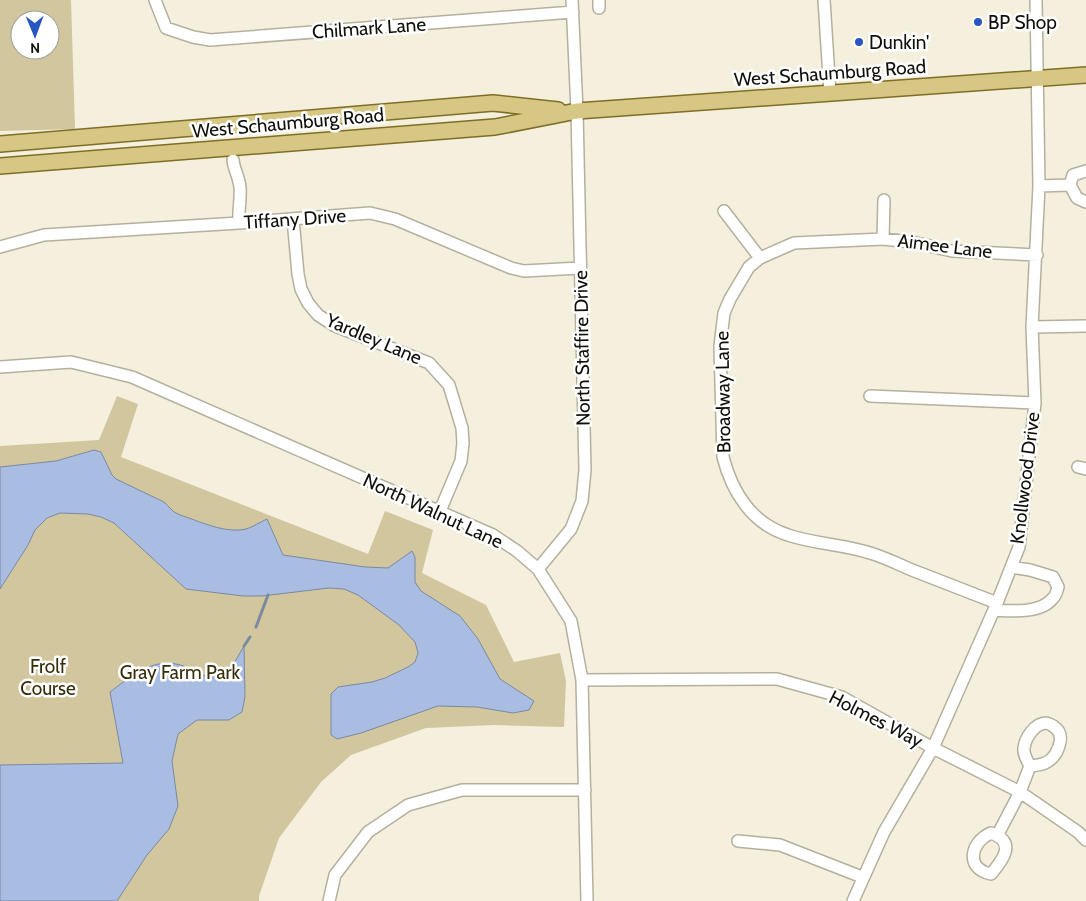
<svg xmlns="http://www.w3.org/2000/svg" width="1086" height="901" viewBox="0 0 1086 901" font-family="Cabin,sans-serif">
<style>
.green{fill:#d1c69d;fill-rule:evenodd}
.water{fill:#a9bde3;stroke:#7b89a1}
.lines{fill:none;stroke-linecap:round;stroke-linejoin:round}
.stream{stroke:#7b89a1;stroke-width:3}
.minor-casing{stroke:#b5b09e;stroke-width:14}
.major-casing{stroke:#7f6e25;stroke-width:18}
.minor{stroke:#fff;stroke-width:11}
.major{stroke:#d6c785;stroke-width:15}
.poi-dot{fill:#2755c3;stroke:#fff;stroke-width:2}
.labels{text-anchor:middle;dominant-baseline:central;stroke-width:5;stroke-linejoin:round;paint-order:stroke}
.poi-label{font-size:19px;fill:#100f08;stroke:#fff;text-anchor:start}
.street-label{font-size:19px;fill:#100f08;stroke:#fff}
.park-label{font-size:19px;fill:#362d09;stroke:#fff}
</style>
<rect width="100%" height="100%" fill="#f5f0dd"/>
<path class="green" d="M0,0H71L75,129L0,131ZM20,20H50V50H20Z
M117,396L138,404L121,457L368,554L385,511L433,530L422,573L486,605L514,662L560,653L566,681L564,727L494,725L426,728L351,755L321,782L279,838L259,896V901H0V446L99,440Z"/>
<path class="water" d="M94,450L101,452L112,475L116,479L164,502L174,512L180,515C199,521 225,534 246,529C253,527 260,522 267,519L283,555L365,567L388,568L412,551L415,557V582L421,591L460,616L478,639L500,679L534,701L529,710L513,713L477,707L438,706L361,733L337,739L331,735V694L338,687L372,682L385,678L408,667L415,662L418,653L415,642L399,625L358,595L344,589L329,588L262,596H243L186,589L114,523L101,517L88,514L60,513L47,518L35,530L28,545L0,589V467L56,461Z
M244,646L245,697L242,712L229,720H197L178,734L172,761L178,806L169,829L147,855L117,901H0V765L123,763L110,692C129,678 150,659 176,664C187,666 199,673 209,678L229,672Z"/>
<g class="lines">
<path class="stream" d="M256,627L268,595
M244,646L250,637"/>
<defs>
<path id="minor" d="M155,0L166,28L193,37L210,40L573,12
M599,0V8
M824,0L830,93
M233,160C234,170 239,177 240,187C241,199 238,211 239,223
M1086,171L1073,175L1070,185L1077,198L1086,202
M1039,186L1070,185
M724,211L760,258
M293,219L298,274L301,289L308,303L318,315L335,326L429,363L449,385L462,428L463,443L461,461L440,511
M883,239L884,200
M0,247L44,235L239,223L370,213L395,219L511,268L524,271L580,268
M1032,327L1086,326
M0,367L71,362L132,377L493,535L517,551L538,569L571,621L582,680L587,901
M870,396L1035,403
M1078,467L1086,469
M538,569L571,529L582,501L585,470L577,111L572,0
M997,603C969,592 940,581 912,570C898,564 884,557 870,553C843,544 814,544 788,535C752,524 732,492 723,457L720,346L724,313L730,299L749,267L760,258L794,243L883,239L912,242L952,251L1037,255
M994,610C1011,611 1041,614 1053,598C1056,596 1057,590 1058,587L1053,577L1030,570L1011,567
M582,680L777,679L842,697L933,748L1020,792L1078,832L1086,840
M991,833C1017,842 1003,860 991,874C965,869 970,842 991,833Z
M997,836L1020,792L1030,766C1027,760 1023,754 1024,748C1025,738 1035,723 1046,723C1047,723 1052,725 1053,726C1064,733 1061,743 1056,753C1050,763 1042,765 1030,766
M738,841L780,845L862,877
M329,901L335,875L368,832L408,805L462,790H585
M853,901L884,832L933,748L997,603L1019,547L1035,403L1032,327L1039,186L1036,0"/>
<path id="major" d="M0,144L493,103L558,110
M0,166L495,127L577,111L1086,75"/>
</defs>
<use href="#minor" class="minor-casing"/>
<use href="#major" class="major-casing"/>
<use href="#minor" class="minor"/>
<use href="#major" class="major"/>
</g>
<g class="poi-dot">
<circle cx="978" cy="22" r="5"/>
<circle cx="859" cy="42" r="5"/>
</g>
<g class="labels">
<g class="poi-label">
<text x="988" y="22">BP Shop</text>
<text x="869" y="42">Dunkin'</text>
</g>
<g class="street-label">
<text transform="translate(369 28) rotate(-4)">Chilmark Lane</text>
<text transform="translate(830 73) rotate(-4)">West Schaumburg Road</text>
<text transform="translate(288 123) rotate(-5)">West Schaumburg Road</text>
<text transform="translate(295 219) rotate(-4)">Tiffany Drive</text>
<text transform="translate(945 246) rotate(7)">Aimee Lane</text>
<text transform="translate(374 339) rotate(23)">Yardley Lane</text>
<text transform="translate(582 348) rotate(-91)">North Staffire Drive</text>
<text transform="translate(723 392) rotate(-91)">Broadway Lane</text>
<text transform="translate(1025 478) rotate(-83)">Knollwood Drive</text>
<text transform="translate(433 511) rotate(25)">North Walnut Lane</text>
<text transform="translate(876 719) rotate(27)">Holmes Way</text>
</g>
<g class="park-label">
<text x="48" y="666">Frolf<tspan x="48" dy="22">Course</tspan></text>
<text x="180" y="672">Gray Farm Park</text>
</g>
</g>
<g transform="translate(35 35) rotate(179)"><circle r="24" fill="#ffffff" stroke="#9f9f9c"/>
<path d="M0-4L9 19L0 12L-9 19Z" fill="#2755c3"/>
<text y="-8" font-size="14" font-weight="bold" text-anchor="middle" fill="#100f08">N</text>
</g>
</svg>
